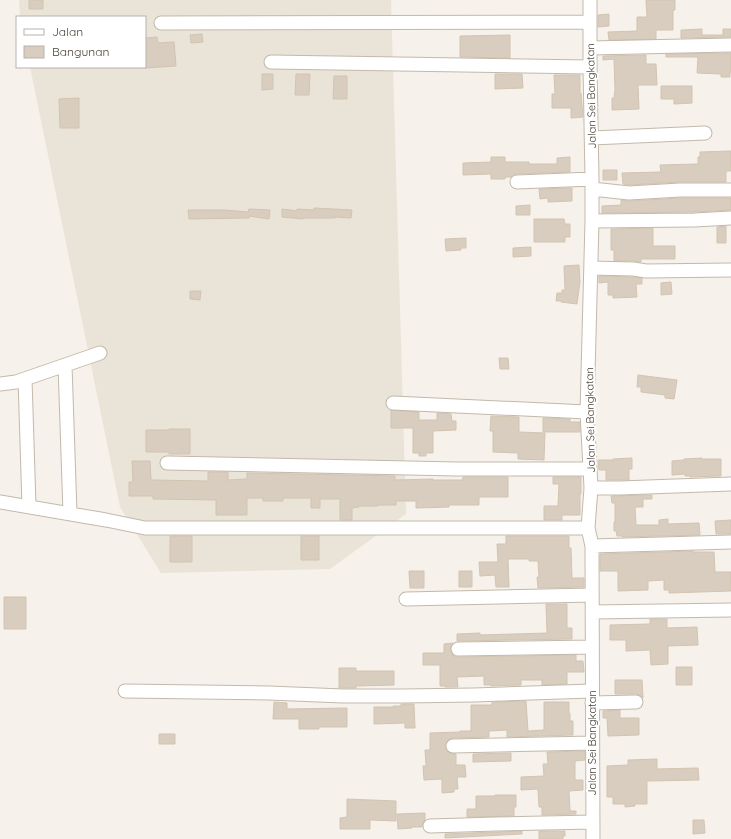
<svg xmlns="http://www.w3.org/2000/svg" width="731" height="839" viewBox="0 0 731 839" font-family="Quicksand,sans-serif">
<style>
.residential{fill:#eae3d7}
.building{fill:#d8cdbe;stroke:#d3c4b1}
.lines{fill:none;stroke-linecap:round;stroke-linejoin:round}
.minor-casing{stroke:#c2b9ab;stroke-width:15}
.minor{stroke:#fff;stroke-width:13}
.labels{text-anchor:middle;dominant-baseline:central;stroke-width:4;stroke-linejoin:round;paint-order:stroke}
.street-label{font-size:11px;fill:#4a4237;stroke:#fff}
</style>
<rect width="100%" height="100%" fill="#f6f1ea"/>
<path class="residential" d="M19,0H391L406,514L330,569L161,573L120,507L30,67H145V17H20Z"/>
<path class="building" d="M29,0H43V9H29Z
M646,0H675V10H673V30H656V39L609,40L608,32L637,31V17H647Z
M609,14V26L598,27V15Z
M702,29V35H723V29H731V37L681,38V30Z
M202,34L203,42L191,43L190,35Z
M510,35V58L460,57V36Z
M157,37L158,43L174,42L176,66L145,68V38Z
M731,53V72H730V77H721V74L697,73L698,57H666V54Z
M646,55V64H656L657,85H638L639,109L612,110V98H614L615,90L614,59L603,60V56Z
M262,74H273V89L262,90Z
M296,74H310L309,95H295Z
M495,74H522L523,88L495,89Z
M554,75H580V93H581L583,117L571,118V108H552V94H555Z
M334,76H347V99H333Z
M661,86H692V103L674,104V99H661Z
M79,98V128H60L59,99Z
M731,151V171H726V182H680L629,185L623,184L622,173L661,172L660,165L698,164V157H700V152Z
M491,157H505V162H529V164H557V158L570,157V172L517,174L513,175L511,177H505V179H491V174L463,175V163L491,162Z
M603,170H617V180H603Z
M572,188V201L548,202V198L540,199L539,189Z
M680,198H731V210L694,212L602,213V206L621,205V200L629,201Z
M530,205V215H516V206Z
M314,208L352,210L351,218L335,217V218H303V219L282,217V209L297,211V209L314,210Z
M249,209L270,210L269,219L249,216V218L189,219L188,210H224L248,212Z
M534,219H564L565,224H570V237H565V242H534Z
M726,226V243H717V227Z
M653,228V246H675V259H641V262L633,261H614V250H611V229Z
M466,238V248H461V250L446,251L445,239Z
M531,247V256L513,257V248Z
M579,265L580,282L577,304L561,302V301H556L557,293H562V290H565L564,266Z
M599,276L632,277L642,278V284H636L637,297L613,298V295H608V282L599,283Z
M671,282L672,294L661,295V283Z
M190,291H201L200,300L190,299Z
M499,358H508L509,369H500Z
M638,375L677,380L674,399L665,398V395L641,392V387H637Z
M391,410L419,412V420H437V413L451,414L452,421H456V430L433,431V453H426V456H419V453H413V428H391Z
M491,416L519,417V432L545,433L544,460L518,459V453L493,452V431H490Z
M543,418L570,419V422H580V432H543Z
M169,429H190V454H169V452H146V430H169Z
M632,458V469H629V480H606V470H599L598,460H613V459Z
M702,458V459H721V476L690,477V476H685V474L672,475V461L684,460V459Z
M132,461H150L151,480L208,481V472H228V480L247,479V473L395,476V480L433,479V480H462L463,477H508V497H479V505H449V507L416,508V501H396V505H378V506H359V507L352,508V520H340V499H320V508H311V498H283V501H263V498H247V515H216V500L153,499V496H129V482H133Z
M553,477H581V494H580V515H562V520H544V506H558L559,484H553Z
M652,495V499H643V507H635L636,525H659V520L668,519V524L699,523L700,535L622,537V536H617L616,531H614V522H615V503H612L611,496Z
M731,520V534H716L715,521Z
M170,536H192V562H170Z
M301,536H319V560H301Z
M506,536H569V548H571L572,578H584V587L538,588L537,577H539L538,561H529V559H508L509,587H496L495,575L480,576L479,562H498L497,544H506Z
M693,551V552H714L715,572H731V591L669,593V590H664V580L648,581V590L618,591V571H600V554Z
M409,571H424V588H410Z
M459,571H472V587H459Z
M4,597H26V629H4Z
M546,604H567V628H572V639L457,641V634L480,633V635L547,633Z
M650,619H667V628L697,627L698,645L668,646V664L651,665L650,650L626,651V640H610V625L650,624Z
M453,643L450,649L451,653L454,656L458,657L576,655V661H583L584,672H567V684L542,685V680H521V685L491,686V685H484V676L457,677L458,687H445V686H440V665H423V653H444V644Z
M676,667H692V685H676Z
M339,668H356V671H394V685L356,686V688H339Z
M615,680H642L643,698L640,695L636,694H615Z
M526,701L528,731L544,730V702H569V713H570V721H573V735L507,737V730L489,731V737L453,738L449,739L446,743L445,746L446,750L450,753L456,754V765H465L466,777H457L458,789H454V792L442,793V779L424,780L423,766H426L425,750H430V733L460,732V731H471V705H492V702Z
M274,702L287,703V709L347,708V727H319V729H299V719H273Z
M401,704H414L415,728H405V723L374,724V707H393V706H401Z
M620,710V718H639V735L608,736L607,718H603V711Z
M159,734H175V744H159Z
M585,751V760L575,761V780H583V790L569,791L570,811H576V814L542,815V807H539L538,789L521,790V777L544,776L543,764H548L547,752Z
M511,753V761L473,762V754Z
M657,759V769L698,768L699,780L647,781V804H635V806L625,807V804H613V797H607V766L628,765V760Z
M495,795H516V807H514V816L467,817V809H476V796H495Z
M347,799L396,801V821L370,820V829H340V818L347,817Z
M425,813V820L423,823L422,827H412V828L398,829L397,814Z
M693,820H704L705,833L693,834Z
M522,831V834L445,838V834Z
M539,831H565V836H563V839H539Z"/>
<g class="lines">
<defs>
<path id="minor" d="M590,0V67L592,179V221L587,412L591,488L588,528L592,546L593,839
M161,23L590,22
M590,48L731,45
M271,62L590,67
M592,138L705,133
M517,182L592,179
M592,189L629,193L680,190H731
M592,221L694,220L731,218
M591,268L633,269L646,271L731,270
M65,365L70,513
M25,379L29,506
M0,384L16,382L100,353
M393,403L587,412
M167,463L456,469H590
M591,488H620L731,484
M0,502L106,520L145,528H588
M592,546L731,542
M406,599L592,595
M592,612L731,610
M458,649L592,647
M125,691L269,693L343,696H403L474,695L592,691
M592,703L636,702
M453,746L592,743
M430,826L496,824L593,822"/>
</defs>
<use href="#minor" class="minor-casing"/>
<use href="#minor" class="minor"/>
</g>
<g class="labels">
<g class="street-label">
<text transform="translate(591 96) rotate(-91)">Jalan Sei Bangkatan</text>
<text transform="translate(590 420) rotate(-91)">Jalan Sei Bangkatan</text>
<text transform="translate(592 743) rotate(-90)">Jalan Sei Bangkatan</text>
</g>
</g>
<rect x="16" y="16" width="130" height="52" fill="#ffffff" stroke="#b7b3af"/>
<rect x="24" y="29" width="20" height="6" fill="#ffffff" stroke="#b7b3af"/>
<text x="52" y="36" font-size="12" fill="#4a4237">Jalan</text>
<rect x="24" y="46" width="20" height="12" fill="#d8cdbe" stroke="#b7b3af"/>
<text x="52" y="56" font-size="12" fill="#4a4237">Bangunan</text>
</svg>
